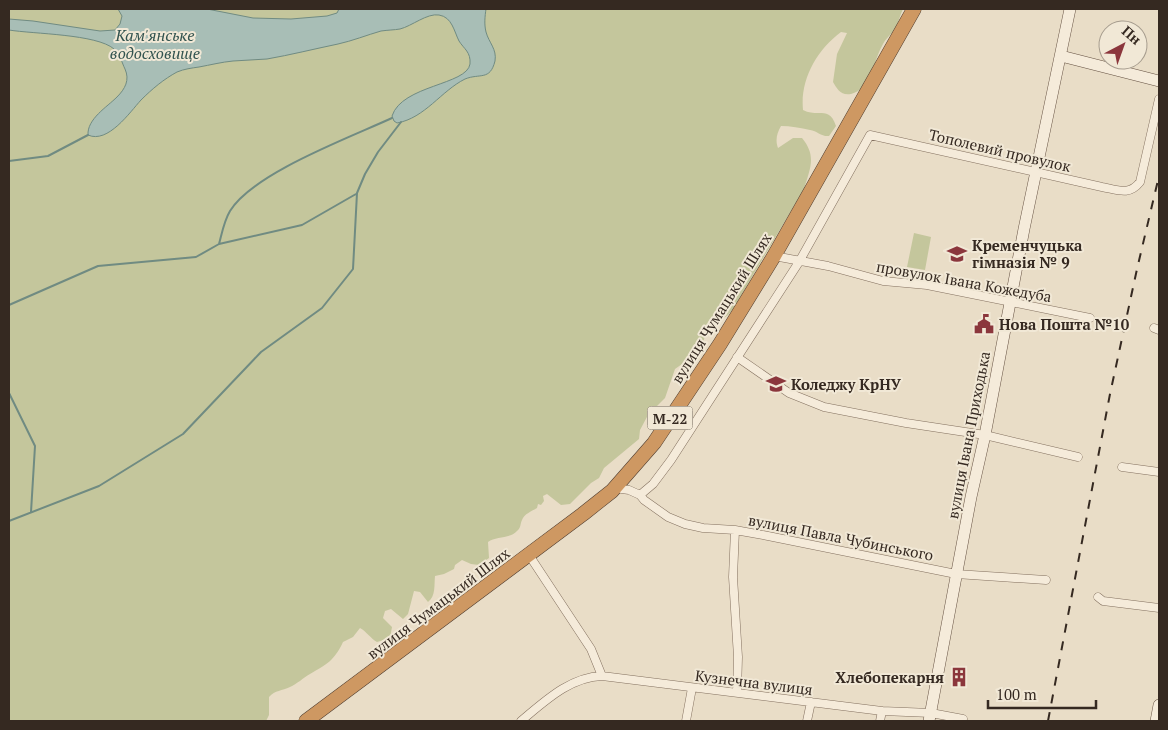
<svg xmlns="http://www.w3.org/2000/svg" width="1168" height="730" viewBox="0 0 1168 730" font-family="'PT Serif',serif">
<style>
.green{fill:#c4c69c}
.water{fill:#a8beb6;stroke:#708b82}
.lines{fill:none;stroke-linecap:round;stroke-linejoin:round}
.stream{stroke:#708b82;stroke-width:2}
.street-casing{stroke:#83705f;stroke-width:9}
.secondary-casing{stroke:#655142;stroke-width:12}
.highway-casing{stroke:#513f32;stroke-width:15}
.street{stroke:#f5ebda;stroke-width:8}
.secondary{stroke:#f5ebda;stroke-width:11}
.highway{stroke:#ce9862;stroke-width:14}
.rail{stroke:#352921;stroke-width:2;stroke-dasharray:9 9;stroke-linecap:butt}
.labels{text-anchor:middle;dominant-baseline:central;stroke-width:4;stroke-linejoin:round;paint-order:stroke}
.shield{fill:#f1e8d6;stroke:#6d6257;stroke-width:1}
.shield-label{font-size:14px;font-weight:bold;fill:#352921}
.street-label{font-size:15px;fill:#352921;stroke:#f1e8d6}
.poi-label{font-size:15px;font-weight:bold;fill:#352921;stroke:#f1e8d6;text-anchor:start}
.water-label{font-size:16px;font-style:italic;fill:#32534f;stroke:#f1e8d6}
</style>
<rect width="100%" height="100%" fill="#e9ddc7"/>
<path class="green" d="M9,9H903C900,15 899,21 896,27C892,34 885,39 882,46C873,62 871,89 851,94C841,96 837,89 833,82L837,54L847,33L841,32C817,50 800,79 803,110C818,118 829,105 836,126L829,136C822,137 817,131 810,130C801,128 790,126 781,126C777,133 775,140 778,148L793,138H802C817,156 810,169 804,189L733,309L728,315L706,331L702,348L699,352L675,369L665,398L648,415L640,430L639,439L604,468L599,478L591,483L570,504L561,505L547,494L543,496L544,501L541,505L538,504L537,508C532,511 524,514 522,520C520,524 521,528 517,531C510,539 496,536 488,542L489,558L479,565L471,564L462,560L455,565L454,569L444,574L435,576C434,585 436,596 428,602L420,592L414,591L408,614L403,619L391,609L385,611L383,618L392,627L390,638L377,642C370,638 367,632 360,628L353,637L343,642C334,661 327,664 310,674C303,678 297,684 290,687C282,691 275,690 269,697V715L266,721H9Z
M914,233L931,237L925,270L907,267Z"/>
<path class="water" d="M118,9H207L253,18L291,19L327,16L337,13L339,9H486C485,16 484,24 486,32C489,43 497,49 495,61C490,81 480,73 465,79C441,91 425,118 397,123L394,121L392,116C402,85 467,85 470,64C471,52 464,49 459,41C454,31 452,17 439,15C427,13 412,26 400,29C394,30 388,30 381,31C367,35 352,41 338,44C314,49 290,55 267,59C256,60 244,60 233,61C222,62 210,65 199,67C192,68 184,69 177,72C164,79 152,89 141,100C130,112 108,144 88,135C87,119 107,107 117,97C125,89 130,80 125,69C122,63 120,54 114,49C97,34 33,34 9,30V19L33,21L100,31L115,30L120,24L122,16Z"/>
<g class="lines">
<path class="stream" d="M9,161L48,156L88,135
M219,244L302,225L356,194
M9,305L98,266L196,257L219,244C222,233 224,221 230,211C253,173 351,137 392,118
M9,393L35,446L31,512
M9,521L99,486L183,434L261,352L322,308L353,269L357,193L365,174L378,152L401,122"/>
<defs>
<path id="street" d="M774,256L828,266L883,281L927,285L1090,318
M1154,328L1159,330
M737,357L789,393L824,407L906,423L985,435L1078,457
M1122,467L1159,472
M615,488L629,490L640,495
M640,495L653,484L671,460L799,262L870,135L1102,187C1118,190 1129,196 1140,182L1159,99
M640,495L644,500L668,517L685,524L703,528L735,530L768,536L956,574L1046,580
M735,530L733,577L738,657L737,693
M529,555L591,649L602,676L882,711L931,713L963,719
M1098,597L1103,601L1159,608
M521,721C545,701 570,677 602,676
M686,721L692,688
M807,721L811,702
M880,721L882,711"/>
<path id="secondary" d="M1061,56L1159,81
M929,721L971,497L985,435L1024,229L1070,9
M1156,721L1159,705"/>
<path id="highway" d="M306,721L583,514L612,491L654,443L720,344L774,256L914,9"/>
</defs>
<use href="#street" class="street-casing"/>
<use href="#secondary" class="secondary-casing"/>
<use href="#highway" class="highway-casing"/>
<use href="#street" class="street"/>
<use href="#secondary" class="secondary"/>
<use href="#highway" class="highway"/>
<path class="rail" d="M1048,721L1110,394L1137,269L1159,176"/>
</g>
<defs>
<symbol id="school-bare" viewBox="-9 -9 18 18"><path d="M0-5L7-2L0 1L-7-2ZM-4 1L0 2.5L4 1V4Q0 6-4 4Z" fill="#8b363c" stroke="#f1e8d6" stroke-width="2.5" paint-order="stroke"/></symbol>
<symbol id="civic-bare" viewBox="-9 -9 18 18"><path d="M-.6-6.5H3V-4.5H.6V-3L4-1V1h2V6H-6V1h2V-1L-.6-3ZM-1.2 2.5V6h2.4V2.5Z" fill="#8b363c" stroke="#f1e8d6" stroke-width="2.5" paint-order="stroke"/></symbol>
<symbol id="building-bare" viewBox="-9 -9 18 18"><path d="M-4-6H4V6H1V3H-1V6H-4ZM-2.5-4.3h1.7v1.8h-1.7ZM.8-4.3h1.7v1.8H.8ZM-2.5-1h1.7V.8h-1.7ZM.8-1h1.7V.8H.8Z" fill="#8b363c" stroke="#f1e8d6" stroke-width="2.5" paint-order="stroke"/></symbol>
</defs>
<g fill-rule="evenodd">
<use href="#school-bare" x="943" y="240" width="28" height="28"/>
<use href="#civic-bare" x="970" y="310" width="28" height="28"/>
<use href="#school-bare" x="762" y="370" width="28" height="28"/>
<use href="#building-bare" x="945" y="663" width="28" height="28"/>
</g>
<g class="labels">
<rect class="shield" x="647.5" y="406.5" width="45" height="23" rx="4"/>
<g class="shield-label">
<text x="670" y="418">М-22</text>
</g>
<g class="street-label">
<text transform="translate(1000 150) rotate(13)">Тополевий провулок</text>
<text transform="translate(964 281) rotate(10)">провулок Івана Кожедуба</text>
<text transform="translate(721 308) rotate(-58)">вулиця Чумацький Шлях</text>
<text transform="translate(968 435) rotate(-79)">вулиця Івана Приходька</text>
<text transform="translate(841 537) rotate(11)">вулиця Павла Чубинського</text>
<text transform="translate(438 603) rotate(-37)">вулиця Чумацький Шлях</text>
<text transform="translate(754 682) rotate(7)">Кузнечна вулиця</text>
</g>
<g class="poi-label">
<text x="972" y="245">Кременчуцька<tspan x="972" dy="17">гімназія № 9</tspan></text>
<text x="999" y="324">Нова Пошта №10</text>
<text x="791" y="384">Коледжу КрНУ</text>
<text x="944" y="677" text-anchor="end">Хлебопекарня</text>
</g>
<g class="water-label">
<text x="155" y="35">Кам'янське<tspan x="155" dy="18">водосховище</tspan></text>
</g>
</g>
<rect width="1168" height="730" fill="none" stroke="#352921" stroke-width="20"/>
<g transform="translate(1123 45) rotate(41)"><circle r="24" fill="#f1e8d6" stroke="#a69c8e"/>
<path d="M0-4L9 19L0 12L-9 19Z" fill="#8b363c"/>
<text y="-8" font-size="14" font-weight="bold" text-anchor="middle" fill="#352921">Пн</text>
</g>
<path d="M988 700v8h108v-8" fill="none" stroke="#352921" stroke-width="2.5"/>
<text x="996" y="700" font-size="15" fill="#352921" stroke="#f1e8d6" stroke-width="4" paint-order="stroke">100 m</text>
</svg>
